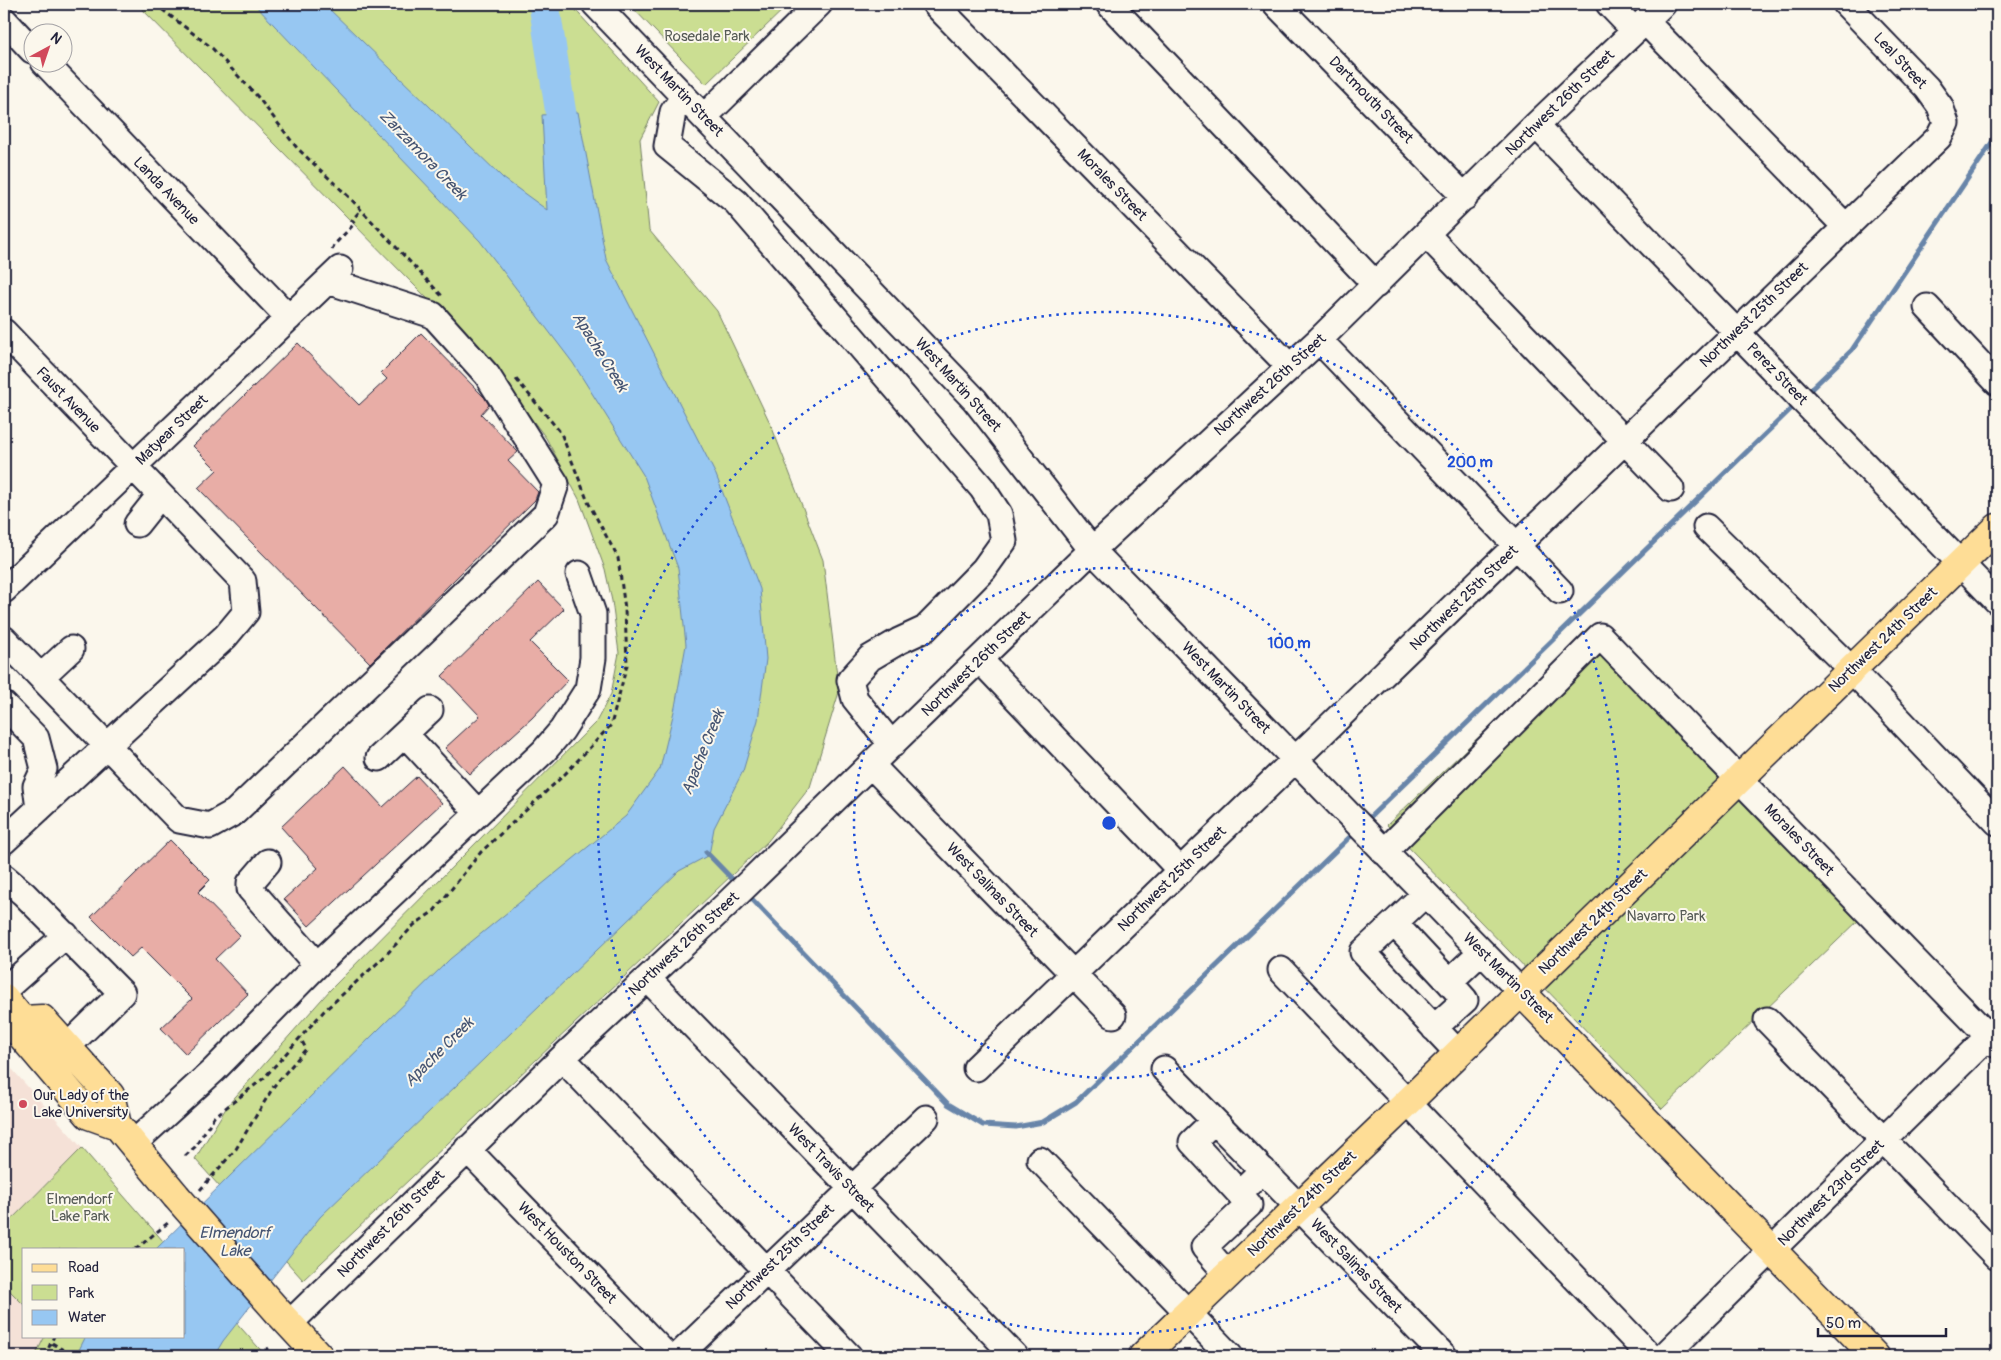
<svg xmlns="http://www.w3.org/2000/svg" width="2001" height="1360" viewBox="0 0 2001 1360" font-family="Pangolin,sans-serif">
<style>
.built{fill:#f5e1d7}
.green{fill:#cbde92;stroke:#768066}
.water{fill:#97c7f2;stroke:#6885a9}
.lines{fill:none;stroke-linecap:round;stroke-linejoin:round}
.stream{stroke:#6885a9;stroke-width:5}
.river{stroke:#97c7f2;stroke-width:31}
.building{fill:#e8ada6;stroke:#22223b}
.minor-casing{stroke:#22223b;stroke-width:29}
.major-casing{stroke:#22223b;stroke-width:31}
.path{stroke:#22223b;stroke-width:3;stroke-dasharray:5 4;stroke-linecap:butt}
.minor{stroke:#fbf7ec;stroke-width:25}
.major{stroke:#fedd96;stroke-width:28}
.major-bridge-casing{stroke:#22223b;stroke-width:31;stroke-linecap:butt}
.major-bridge{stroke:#fedd96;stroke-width:28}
.ring{fill:none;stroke:#1d4ed8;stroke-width:2.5;stroke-dasharray:2.5 5}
.poi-dot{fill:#d1495b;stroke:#fbf7ec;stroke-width:2}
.labels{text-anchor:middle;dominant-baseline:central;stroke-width:4;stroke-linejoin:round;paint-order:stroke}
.park-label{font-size:15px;fill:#555a55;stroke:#fbf7ec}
.street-label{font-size:15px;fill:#22223b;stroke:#fbf7ec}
.poi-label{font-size:15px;fill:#22223b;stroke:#fbf7ec;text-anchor:start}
.water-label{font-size:16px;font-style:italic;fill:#455472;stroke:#fbf7ec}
.centre{fill:#1d4ed8;stroke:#fbf7ec;stroke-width:2.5}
.ring-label{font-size:15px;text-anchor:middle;font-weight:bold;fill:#1d4ed8;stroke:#fbf7ec;stroke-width:4;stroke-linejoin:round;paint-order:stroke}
</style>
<rect width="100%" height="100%" fill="#fbf7ec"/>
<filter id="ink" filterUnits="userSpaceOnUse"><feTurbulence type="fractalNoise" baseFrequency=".02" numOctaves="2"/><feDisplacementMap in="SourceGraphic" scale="10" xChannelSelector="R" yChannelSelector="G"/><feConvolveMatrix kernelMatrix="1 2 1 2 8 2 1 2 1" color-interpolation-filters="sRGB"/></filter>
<g filter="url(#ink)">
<path class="built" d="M4,1060L82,1148L4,1227Z
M4,1285L24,1305V1336H45L35,1356H4Z"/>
<path class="green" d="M137,4H570L659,102L640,139L649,230L717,311L771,425L823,560L839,692L810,787L768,841L303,1280L195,1159L228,1105L330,990L596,722L611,694L619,653L612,601L605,569L579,499L546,438L484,356Z
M629,4H789L706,84Z
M1583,637L1860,919L1662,1109L1387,825Z
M82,1148L170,1249H24V1305L4,1285V1227Z
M184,1264L266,1356H35L45,1336H184Z"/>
<path class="water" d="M254,4H324L503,178L547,210L542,115L578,112L606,259L716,475L760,589L766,659L758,720L743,771L714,828L709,855L679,871L320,1217L223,1341L214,1356H76L86,1336H184V1249H156L450,959L626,816L660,769L675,707L686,645L678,568L644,476L573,363L480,241Z"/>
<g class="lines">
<path class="stream" d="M1805,395L1852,350L1997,135
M1366,821L1796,404
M706,852L738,885
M748,895L948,1104L983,1125L1016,1127L1043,1122L1076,1102L1356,831"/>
<path class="river" d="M544,4L561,114L563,158"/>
</g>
<path class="building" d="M421,333L485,398L489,405L481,414L518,452L508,461L538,492L535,500L370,663L198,488L217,470L193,446L298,343L359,405L387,379L381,373Z
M538,582L564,609L530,642L568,680L532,718L470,774L445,748L480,716L442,676Z
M345,766L383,807L417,776L442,803L309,926L284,899L318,868L281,827Z
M170,840L210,880L198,892L240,935L215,959L248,994L186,1054L161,1028L192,999L141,948L131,957L91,917Z"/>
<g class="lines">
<defs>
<path id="minor" d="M595,4L975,400L1092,550L1521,992
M935,4L1290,367
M1109,4L1376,285
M1276,4L1465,197
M1609,4L1635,31
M4,20L32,50
M1645,21L1846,227
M44,62L289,318
M684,97L673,112L667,146L736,202L982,488L999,514L1004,541L984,569L925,629L899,641L870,658L850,680L855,699L892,745
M704,117L819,4
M1536,125L1997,601
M1427,235L1671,489
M1927,307L1997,382
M4,332L243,581L246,612L226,636L4,841
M1319,340L1560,591
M137,524L160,495
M1706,527L1852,670L1997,822
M4,590L340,269
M4,639L179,820L210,826L235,812L546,514L556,484L487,375L433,315L328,281
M980,660L1181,871
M42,676L71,649
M4,705L36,738L44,769L36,786L39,809
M405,734L478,813
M379,758L430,710
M871,765L1113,1015
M1384,852L1600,636L1997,1045
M268,862L250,883V889L317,965
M4,877L24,894L122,993L67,1047
M1425,894L1363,952L1458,1053
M1394,923L1449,982
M1281,970L1650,1356
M648,979L1015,1356
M4,990L66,935
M1767,1020L1997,1257
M1434,1028L1465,1000L1449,982L1481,952
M562,1058L849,1356
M976,1068L1939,137L1946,123L1940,106L1927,88L1846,4
M1164,1069L1444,1356
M1214,1121L1192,1142L1239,1193L1263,1170
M133,1144L214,1070L317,965L544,751L562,730L588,689L593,658V614L579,574
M467,1149L667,1356
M1040,1160L1230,1356
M1228,1275L1204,1247L1249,1205L1239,1193
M289,1324L562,1058L728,903L1092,550L1319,340L1536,125L1663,4
M678,1356L926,1118
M1664,1356L1997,1028"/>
<path id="major" d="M1521,992L1875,1356
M4,998L22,1020L21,1035L89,1115L117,1125
M22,1020L42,1019L110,1095L117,1125L176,1196
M279,1313L319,1356
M1143,1356L1407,1103L1997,528"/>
</defs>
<use href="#minor" class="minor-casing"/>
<use href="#major" class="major-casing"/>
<path class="path" d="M155,4L212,48L257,96L297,148L350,198L442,296
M332,250L334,245L355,223L352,220L361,210
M185,1156L195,1147L214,1117L264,1078L324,1011L383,958L414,925L434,911L481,852L565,774L611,725L627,665L625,609L618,558L588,502L561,433L516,379
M200,1190L236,1149L274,1086L306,1049L300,1037
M136,1249L169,1222
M52,1343L73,1356
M45,1356L54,1336
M258,1356L269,1348"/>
<use href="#minor" class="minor"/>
<use href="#major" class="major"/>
<defs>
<path id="major-bridge" d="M176,1196L279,1313"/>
</defs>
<use href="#major-bridge" class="major-bridge-casing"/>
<use href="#major-bridge" class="major-bridge"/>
</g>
</g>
<g class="ring">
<circle cx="1109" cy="823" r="255"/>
<circle cx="1109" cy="823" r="511"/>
</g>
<circle class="poi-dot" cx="23" cy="1104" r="5"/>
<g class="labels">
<g class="park-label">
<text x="707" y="36">Rosedale Park</text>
<text x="1666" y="916">Navarro Park</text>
<text x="80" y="1199">Elmendorf<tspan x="80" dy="17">Lake Park</tspan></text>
</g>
<g class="street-label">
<text transform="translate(1900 61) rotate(47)">Leal Street</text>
<text transform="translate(679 91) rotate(46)">West Martin Street</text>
<text transform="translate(1371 100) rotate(46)">Dartmouth Street</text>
<text transform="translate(1560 103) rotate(-44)">Northwest 26th Street</text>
<text transform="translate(1112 185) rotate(46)">Morales Street</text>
<text transform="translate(166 191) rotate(46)">Landa Avenue</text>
<text transform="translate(1754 315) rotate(-44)">Northwest 25th Street</text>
<text transform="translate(1777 374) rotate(46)">Perez Street</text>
<text transform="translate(958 385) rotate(48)">West Martin Street</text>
<text transform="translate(1270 385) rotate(-42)">Northwest 26th Street</text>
<text transform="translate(68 400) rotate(46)">Faust Avenue</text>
<text transform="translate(172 430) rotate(-44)">Matyear Street</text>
<text transform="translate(1464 598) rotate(-44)">Northwest 25th Street</text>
<text transform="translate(1883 640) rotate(-44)">Northwest 24th Street</text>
<text transform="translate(976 664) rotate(-44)">Northwest 26th Street</text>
<text transform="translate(1226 688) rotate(46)">West Martin Street</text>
<text transform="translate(1799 840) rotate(46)">Morales Street</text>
<text transform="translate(1172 879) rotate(-44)">Northwest 25th Street</text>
<text transform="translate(992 890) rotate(46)">West Salinas Street</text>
<text transform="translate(1593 922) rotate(-44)">Northwest 24th Street</text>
<text transform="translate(684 944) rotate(-43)">Northwest 26th Street</text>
<text transform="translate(1508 978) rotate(45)">West Martin Street</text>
<text transform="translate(831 1168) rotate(46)">West Travis Street</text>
<text transform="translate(1831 1193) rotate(-45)">Northwest 23rd Street</text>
<text transform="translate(1302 1204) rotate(-44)">Northwest 24th Street</text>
<text transform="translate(391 1224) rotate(-45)">Northwest 26th Street</text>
<text transform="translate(567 1253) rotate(46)">West Houston Street</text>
<text transform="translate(780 1257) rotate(-44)">Northwest 25th Street</text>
<text transform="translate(1356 1266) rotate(46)">West Salinas Street</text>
</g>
<g class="poi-label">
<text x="33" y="1095">Our Lady of the<tspan x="33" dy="17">Lake University</tspan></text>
</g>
<g class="water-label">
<text transform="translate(423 155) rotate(46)">Zarzamora Creek</text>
<text transform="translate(600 352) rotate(58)">Apache Creek</text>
<text transform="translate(703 752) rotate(-68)">Apache Creek</text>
<text transform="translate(439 1052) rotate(-45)">Apache Creek</text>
<text x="235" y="1233">Elmendorf<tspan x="235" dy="18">Lake</tspan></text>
</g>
</g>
<circle cx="1109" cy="823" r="8" class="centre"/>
<g class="ring-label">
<text x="1470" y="467">200 m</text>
<text x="1289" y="648">100 m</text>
</g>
<rect width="2001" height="1360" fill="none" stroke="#fbf7ec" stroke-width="20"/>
<rect x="10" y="10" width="1981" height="1340" fill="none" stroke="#22223b" stroke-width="2" filter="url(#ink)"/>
<rect x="22" y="1248" width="162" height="90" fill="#fbf7ec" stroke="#a4a2a5"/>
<rect x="32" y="1264" width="25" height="8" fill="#fedd96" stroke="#a4a2a5"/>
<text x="68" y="1272" font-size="15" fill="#22223b">Road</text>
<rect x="32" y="1285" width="25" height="15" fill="#cbde92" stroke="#a4a2a5"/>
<text x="68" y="1298" font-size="15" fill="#22223b">Park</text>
<rect x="32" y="1310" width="25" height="15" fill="#97c7f2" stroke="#a4a2a5"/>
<text x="68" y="1322" font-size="15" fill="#22223b">Water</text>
<g transform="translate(48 48) rotate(40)"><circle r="24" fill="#fbf7ec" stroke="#a4a2a5"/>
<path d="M0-4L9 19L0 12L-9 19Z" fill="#d1495b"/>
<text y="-8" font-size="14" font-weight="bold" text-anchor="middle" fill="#22223b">N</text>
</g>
<path d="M1818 1328v8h128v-8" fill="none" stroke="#22223b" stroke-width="2.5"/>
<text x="1826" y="1328" font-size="15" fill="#22223b" stroke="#fbf7ec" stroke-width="4" paint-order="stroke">50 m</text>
</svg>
